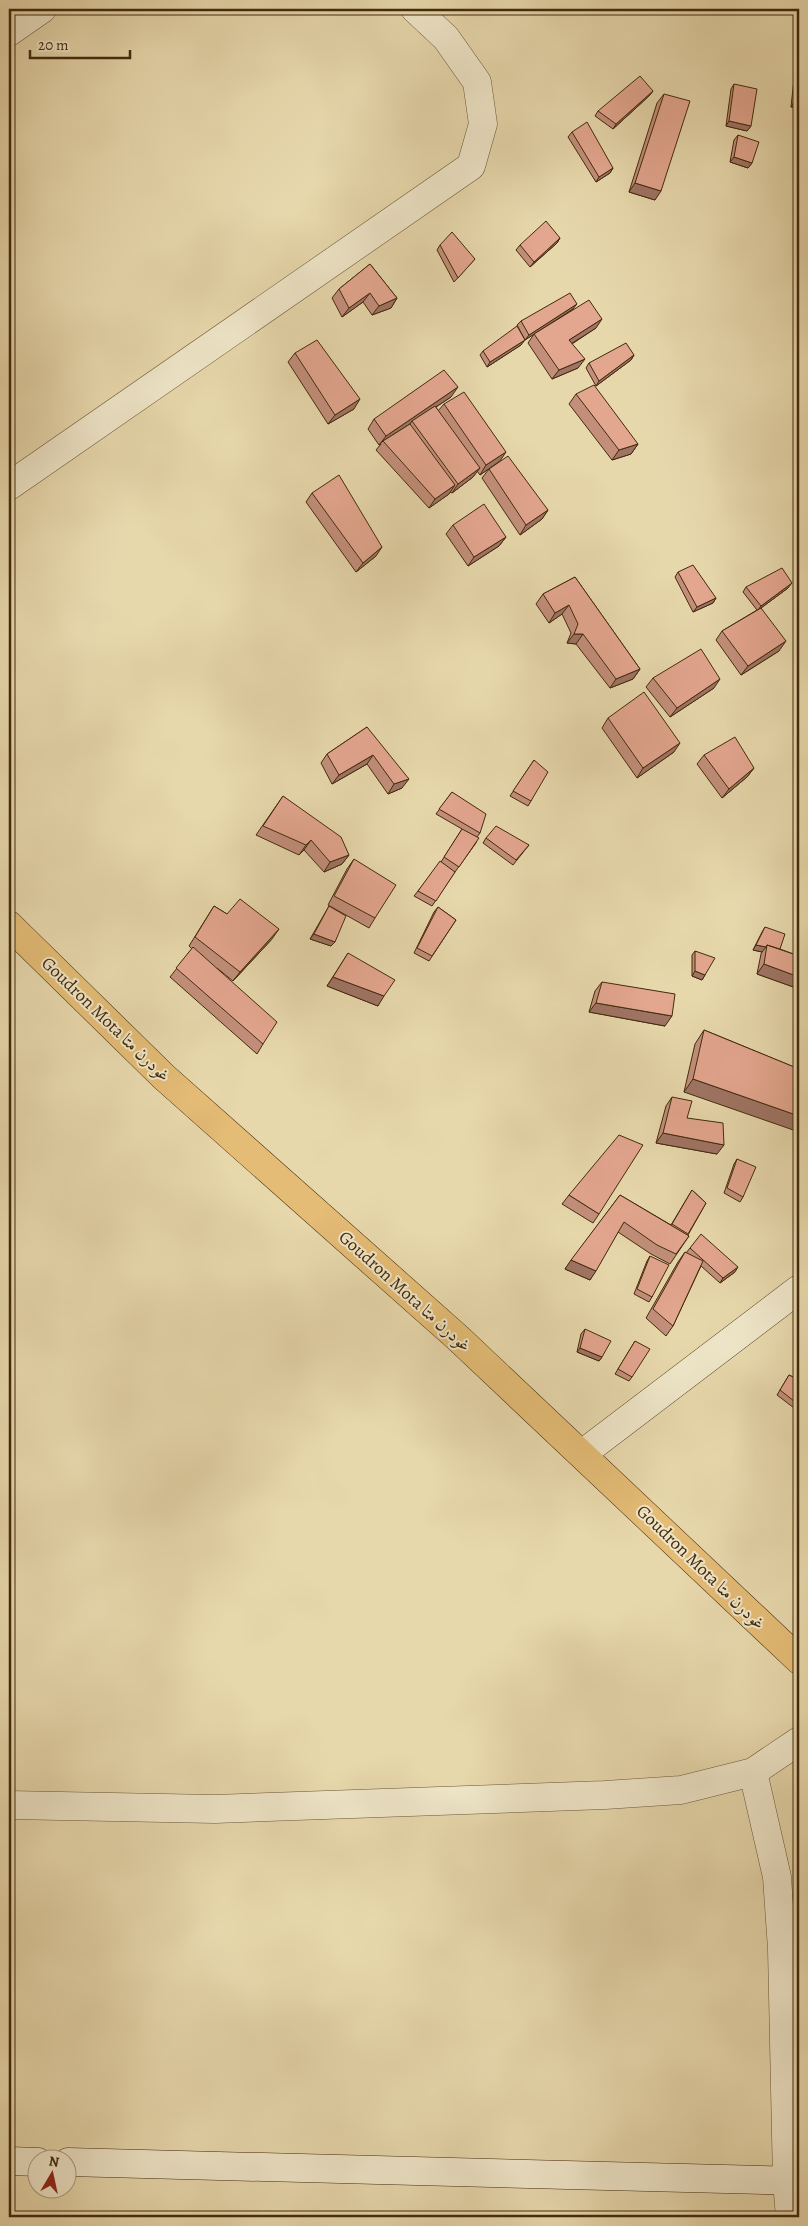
<svg xmlns="http://www.w3.org/2000/svg" width="808" height="2226" viewBox="0 0 808 2226" font-family="Alegreya,Amiri,serif">
<style>
.lines{fill:none;stroke-linecap:round;stroke-linejoin:round}
.street-casing{stroke:#6b5635;stroke-width:29}
.secondary-casing{stroke:#422a0d;stroke-width:29}
.highway-casing{stroke:#422a0d;stroke-width:29}
.street{stroke:#efe6c9;stroke-width:28}
.secondary{stroke:#efe6c9;stroke-width:28}
.highway{stroke:#e4bc76;stroke-width:28}
.wall{fill:#c38f7b;stroke:#422a0d}
.shaded-wall{fill:#9f7464;stroke:#422a0d}
.building{fill:#e3a68f;stroke:#422a0d}
.labels{text-anchor:middle;dominant-baseline:central;stroke-width:4;stroke-linejoin:round;paint-order:stroke}
.street-label{font-size:18px;fill:#422a0d;stroke:#efe6c9}
</style>
<rect width="100%" height="100%" fill="#e7d8ac"/>
<filter id="stains"><feTurbulence type="fractalNoise" baseFrequency=".004" numOctaves="4"/><feColorMatrix values="0 0 0 0 .2 0 0 0 0 .09 0 0 0 0 .02 0 0 0 .5 -.17"/></filter>
<radialGradient id="worn" r=".72"><stop offset=".6" stop-color="#630" stop-opacity="0"/><stop offset="1" stop-color="#630" stop-opacity=".3"/></radialGradient>
<g class="lines">
<defs>
<path id="street" d="M9,32L42,9
M9,486L471,166L483,124L477,82L446,38L415,9
M753,1772L777,1877L782,1949L787,2181L790,2217
M9,1805L215,1809L605,1795L681,1790L753,1772L799,1741"/>
<path id="secondary" d="M582,1454L799,1289
M9,2161L38,2162
M68,2162L799,2181"/>
<path id="highway" d="M9,925L164,1077L458,1338L799,1660"/>
</defs>
<use href="#street" class="street-casing"/>
<use href="#secondary" class="secondary-casing"/>
<use href="#highway" class="highway-casing"/>
<use href="#street" class="street"/>
<use href="#secondary" class="secondary"/>
<use href="#highway" class="highway"/>
</g>
<path class="wall" d="M797,74H799V107H791L794,79Z
M734,84L751,126L747,131L726,126L731,89Z
M653,91L649,96L613,129L595,116L598,111Z
M664,94L655,200L629,192L657,103Z
M572,132L613,168L610,173L596,182L568,137Z
M738,135L752,163L748,168L730,162L734,140Z
M560,238L557,243L530,267L516,250L520,245Z
M440,245L475,259L454,282L437,250Z
M370,264L397,298L391,308L372,315L363,302L342,317L332,298L339,289Z
M573,309L536,333L596,328L572,344L578,368L552,379L528,343L534,334L525,340L517,325L521,321Z
M521,345L487,367L480,355L483,351Z
M295,353L354,409L328,424L288,362Z
M634,355L631,360L596,386L586,368L589,363Z
M576,394L638,444L631,454L612,460L569,404Z
M451,397L436,407L438,411L444,404L500,461L480,475L477,471L473,477L452,493L450,492L449,494L429,508L376,450L381,444L379,445L368,429L374,419Z
M489,469L548,510L542,519L520,535L482,478Z
M312,493L376,556L356,572L306,502Z
M453,525L506,537L499,546L468,566L446,534Z
M678,572L716,598L713,603L693,612L675,577Z
M575,577L640,669L633,679L610,688L576,644L567,643L571,633L562,614L549,623L536,604L543,594Z
M746,587L788,588L761,608L779,651L741,675L716,640L722,631L757,610L743,592Z
M653,678L714,688L670,717L646,687Z
M608,718L674,752L637,778L602,728Z
M367,727L402,788L388,794L367,764L332,784L321,763L327,754Z
M704,755L754,768L747,777L722,798L697,764Z
M534,760L531,801L528,806L510,796Z
M452,792L480,833L477,837L476,843L455,872L432,906L414,896L441,862L462,829L436,814Z
M283,796L349,855L342,864L324,872L304,850L299,855L256,835Z
M486,838L529,845L513,865L483,843Z
M354,859L375,918L369,928L328,905L347,869Z
M799,869V887L795,886Z
M214,906L227,914L272,939L233,981L217,968L263,1044L257,1054L170,977L192,949L189,946Z
M329,906L335,942L331,946L310,939Z
M438,907L456,920L429,961L414,953L434,912Z
M765,927L780,949L799,956V989L757,974L761,954L762,952L753,950L762,932Z
M695,951L705,975L702,980L692,976V955Z
M348,953L378,1006L327,986Z
M602,982L665,1026L589,1012L595,991Z
M704,1030L799,1069L684,1092L695,1044Z
M672,1097L687,1118L717,1154L656,1143L666,1106Z
M737,1159L743,1197L740,1202L724,1193L734,1164Z
M692,1190L706,1203L688,1235L689,1236L670,1264L651,1254L618,1232L590,1280L565,1269L620,1195L671,1225Z
M569,1195L599,1214L593,1223L562,1204Z
M690,1248L735,1272L720,1283L701,1266L673,1326L666,1336L646,1318L678,1262L685,1252L686,1253Z
M650,1256L652,1297L649,1302L634,1294L647,1261Z
M585,1329L602,1357L599,1361L577,1352L581,1334Z
M635,1341L632,1377L629,1381L615,1374Z
M789,1375L799,1380V1409L798,1411L777,1395Z"/>
<path class="shaded-wall" d="M653,91L649,96L613,129L616,124Z
M794,102H799V107H791Z
M729,121L751,126L747,131L726,126Z
M734,157L752,163L748,168L730,162Z
M613,168L610,173L596,182L599,177Z
M635,183L661,191L655,200L629,192Z
M560,238L557,243L530,267L534,262Z
M370,293L363,302L342,317L349,308Z
M397,298L391,308L372,315L379,306Z
M577,304L573,309L525,340L529,335Z
M602,319L596,328L563,349L569,340Z
M525,340L521,345L487,367L490,362Z
M634,355L631,360L596,386L599,381Z
M585,359L578,368L552,379L559,370Z
M458,387L451,397L413,422L412,421L410,424L383,441L379,445L386,436Z
M360,399L354,409L328,424L335,415Z
M638,444L631,454L612,460L619,450Z
M506,452L500,461L480,475L486,465Z
M480,468L473,477L452,493L458,484Z
M455,485L449,494L429,508L435,499Z
M548,510L542,519L520,535L526,525Z
M506,537L499,546L468,566L474,557Z
M382,547L376,556L356,572L363,563Z
M792,583L788,588L757,611L761,606Z
M716,598L713,603L693,612L697,607Z
M569,605L562,614L549,623L555,613Z
M574,634H583L576,644L567,643Z
M786,641L779,651L741,675L748,666Z
M640,669L633,679L610,688L616,679Z
M720,679L714,688L670,717L677,708Z
M680,743L674,752L637,778L643,768Z
M373,755L367,764L332,784L339,775Z
M754,768L747,777L722,798L729,789Z
M409,779L402,788L388,794L394,784Z
M311,840L304,850L299,855L306,845Z
M349,855L342,864L324,872L330,862Z
M798,881H799V887L795,886Z
M279,929L272,939L233,981L240,972Z
M314,934L335,942L331,946L310,939Z
M756,945L766,947L762,952L753,950Z
M764,964L799,977V989L757,974Z
M695,971L705,975L702,980L692,976Z
M333,977L384,996L378,1006L327,986Z
M596,1003L672,1016L665,1026L589,1012Z
M693,1079L799,1116V1132L684,1092Z
M663,1133L724,1145L717,1154L656,1143Z
M571,1260L596,1271L590,1280L565,1269Z
M738,1267L735,1272L720,1283L723,1278Z
M580,1348L602,1357L599,1361L577,1352Z"/>
<path class="building" d="M797,74H799V102H794Z
M640,76L653,91L616,124L598,111Z
M734,84L757,89L751,126L729,121Z
M664,94L690,101L661,191L635,183Z
M587,122L613,168L599,177L572,132Z
M738,135L759,142L752,163L734,157Z
M546,221L560,238L534,262L520,245Z
M452,232L475,259L458,278L440,245Z
M370,264L397,298L379,306L370,293L349,308L339,289Z
M570,293L577,304L529,335L521,321Z
M589,300L602,319L569,340L585,359L559,370L534,334Z
M517,326L525,340L490,362L483,351Z
M317,340L360,399L335,415L295,353Z
M626,343L634,355L599,381L589,363Z
M444,370L458,387L386,436L374,419Z
M594,385L638,444L619,450L576,394Z
M464,392L506,452L486,465L444,404Z
M435,406L480,468L458,484L412,421Z
M410,424L455,485L435,499L383,441Z
M508,456L548,510L526,525L489,469Z
M339,475L382,547L363,563L312,493Z
M484,504L506,537L474,557L453,525Z
M693,565L716,598L697,607L678,572Z
M782,568L792,583L761,606L746,587Z
M575,577L640,669L616,679L583,634H574L578,624L569,605L555,613L543,594Z
M761,608L786,641L748,666L722,631Z
M701,649L720,679L677,708L653,678Z
M644,692L680,743L643,768L608,718Z
M367,727L409,779L394,784L373,755L339,775L327,754Z
M735,737L754,768L729,789L704,755Z
M534,760L548,772L531,801L513,791Z
M452,792L486,814L480,833L439,809Z
M283,796L341,837L349,855L330,862L311,840L306,845L263,826Z
M496,826L529,845L516,860L486,838Z
M462,829L479,838L459,867L444,857Z
M354,859L396,885L375,918L334,896Z
M440,861L455,872L436,901L418,891Z
M240,899L279,929L240,972L195,937L214,906L227,914Z
M329,906L346,916L335,942L314,934Z
M438,907L456,920L432,956L417,948Z
M765,927L785,934L780,949L767,945L766,947L756,945Z
M767,945L799,956V977L764,964Z
M193,947L277,1022L263,1044L176,968Z
M695,951L715,958L705,975L695,971Z
M348,953L395,980L384,996L333,977Z
M602,982L675,994L672,1016L596,1003Z
M704,1030L799,1069V1116L693,1079Z
M672,1097L692,1101L687,1118L723,1123L724,1145L663,1133Z
M619,1135L643,1145L599,1214L569,1195Z
M737,1159L756,1167L743,1197L727,1188Z
M692,1190L706,1203L688,1234L672,1224Z
M620,1195L689,1236L676,1254L657,1245L624,1222L596,1271L571,1260Z
M701,1234L738,1267L723,1278L690,1248Z
M685,1252L703,1261L673,1326L653,1309Z
M650,1256L669,1265L652,1297L637,1289Z
M585,1329L611,1341L602,1357L580,1348Z
M635,1341L650,1349L632,1377L618,1369Z
M789,1375L799,1380V1405L780,1390Z"/>
<g class="labels">
<g class="street-label">
<text transform="translate(106 1019) rotate(44)">Goudron Mota غودرن متا</text>
<text transform="translate(405 1291) rotate(42)">Goudron Mota غودرن متا</text>
<text transform="translate(701 1567) rotate(44)">Goudron Mota غودرن متا</text>
</g>
</g>
<rect width="808" height="2226" fill="none" stroke="#e7d8ac" stroke-width="30"/>
<rect x="10" y="10" width="788" height="2206" fill="none" stroke="#422a0d" stroke-width="2.5"/>
<rect x="15" y="15" width="778" height="2196" fill="none" stroke="#422a0d"/>
<g transform="translate(52 2174) rotate(9)"><circle r="24" fill="#efe6c9" stroke="#aa9b7e"/>
<path d="M0-4L9 19L0 12L-9 19Z" fill="#8f2418"/>
<text y="-8" font-size="14" font-weight="bold" text-anchor="middle" fill="#422a0d">N</text>
</g>
<path d="M30 50v8h100v-8" fill="none" stroke="#422a0d" stroke-width="2.5"/>
<text x="38" y="50" font-size="15" fill="#422a0d" stroke="#efe6c9" stroke-width="4" paint-order="stroke">20 m</text>
<rect width="100%" height="100%" filter="url(#stains)"/>
<rect width="100%" height="100%" fill="url(#worn)"/>
</svg>
